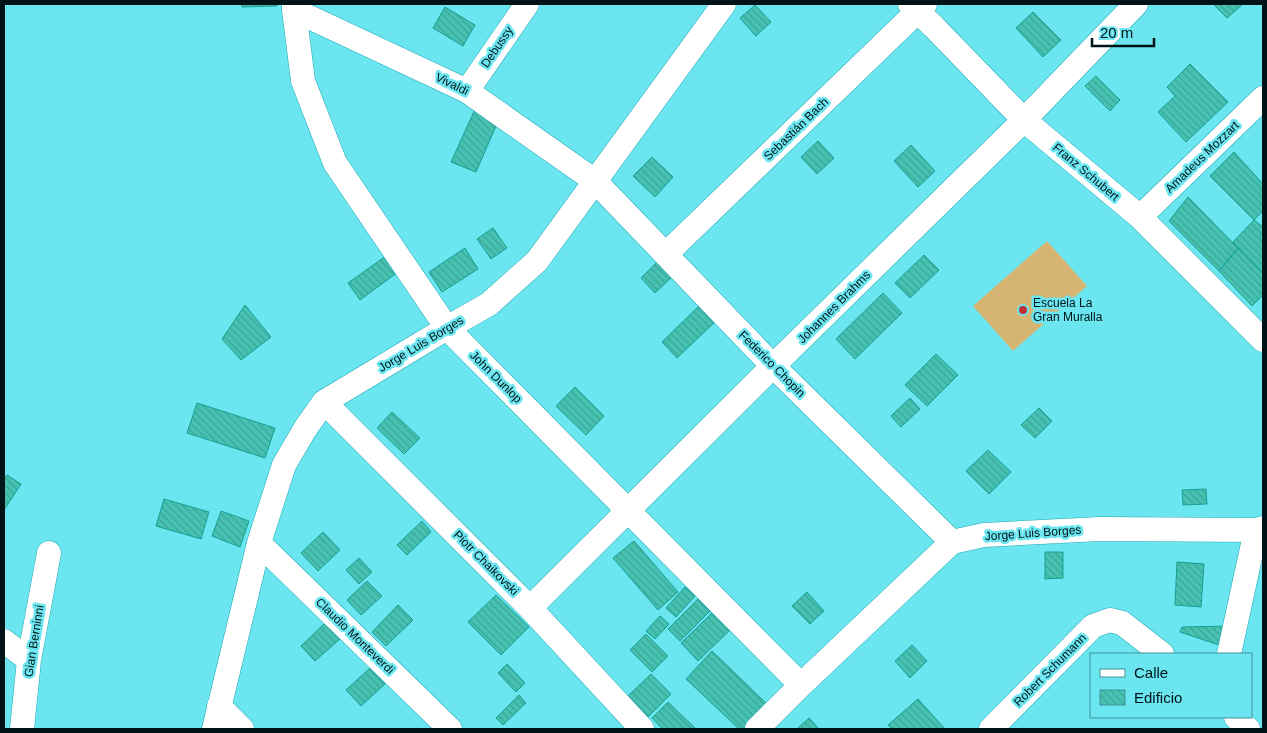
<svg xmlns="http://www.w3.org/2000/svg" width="1267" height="733" viewBox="0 0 1267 733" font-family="Helvetica,sans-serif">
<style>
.pitch{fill:#d6b573}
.building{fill:url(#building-back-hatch);stroke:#14a192}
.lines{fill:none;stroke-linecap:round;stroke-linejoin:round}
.minor-casing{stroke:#1ca9b5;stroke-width:25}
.minor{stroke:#fff;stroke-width:24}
.poi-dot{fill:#be2e35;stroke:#6be6f1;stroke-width:2}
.labels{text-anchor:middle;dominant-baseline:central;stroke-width:5;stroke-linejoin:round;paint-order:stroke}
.street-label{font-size:12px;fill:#001417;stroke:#6be6f1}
.poi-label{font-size:12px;fill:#001417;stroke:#6be6f1;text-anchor:start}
</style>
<defs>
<pattern id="building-back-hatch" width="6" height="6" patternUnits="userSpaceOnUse" patternTransform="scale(1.25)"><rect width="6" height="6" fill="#46c1b2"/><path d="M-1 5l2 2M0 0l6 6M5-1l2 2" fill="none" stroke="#3ca598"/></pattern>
</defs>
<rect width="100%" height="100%" fill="#6be6f1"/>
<path class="pitch" d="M1047,241L1087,286L1013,351L973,306Z"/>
<path class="building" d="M242,4H277V6L242,7Z
M1213,4H1243L1227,18Z
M755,5L771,22L756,36L740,18Z
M445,7L475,25L463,46L433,28Z
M1033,12L1061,40L1043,57L1016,28Z
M1190,64L1228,102L1186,142L1158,112L1175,96L1167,87Z
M1096,76L1120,100L1110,111L1085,86Z
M476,107L500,117L476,172L451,162Z
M818,141L834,158L817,174L801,157Z
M911,145L935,171L918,187L894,161Z
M1234,152L1263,184V211L1254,220L1210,176Z
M652,157L673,177L655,197L633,176Z
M1188,197L1238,248L1219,271L1169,221Z
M1254,220L1263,227V233L1260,237L1263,240V273L1233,242Z
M493,228L507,248L491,259L477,239Z
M465,248L478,269L442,292L429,272Z
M1238,248L1263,274V295L1252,306L1219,271Z
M924,255L939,270L910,298L895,283Z
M386,256L398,272L360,300L348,283Z
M657,262L672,277L655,293L641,278Z
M883,293L902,313L855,359L836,339Z
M701,304L717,320L677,358L662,342Z
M245,305L271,337L241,360L222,339Z
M936,354L958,375L927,406L905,385Z
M575,387L604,416L586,435L556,406Z
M910,398L920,409L901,427L891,416Z
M197,403L275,428L265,458L187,433Z
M1039,408L1052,421L1035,438L1021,425Z
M392,412L420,438L404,454L377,428Z
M988,450L1011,472L989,494L966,471Z
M7,475L21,484L4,510V480Z
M1206,489L1207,504L1183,505L1182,490Z
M164,499L209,512L201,539L156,526Z
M221,511L249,521L240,547L212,536Z
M422,521L431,532L407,555L397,545Z
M323,532L340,550L318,571L301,553Z
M634,541L678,592L658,610L613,558Z
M1045,552H1063V578L1045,579Z
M359,558L372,572L359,584L346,570Z
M1177,562L1204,564L1201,607L1175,605Z
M367,581L382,596L361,615L347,600Z
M685,587L695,596L676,617L666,608Z
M807,592L824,611L810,624L792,606Z
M496,595L529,627L501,655L468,622Z
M698,599L710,611L680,641L668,629Z
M398,605L413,620L386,646L372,632Z
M713,612L730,630L698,661L681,643Z
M660,616L669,624L655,639L646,631Z
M326,622L341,638L315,661L301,646Z
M1231,626L1225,647L1180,632L1182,627Z
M646,634L668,656L652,672L630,650Z
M912,645L927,661L910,678L895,661Z
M712,651L768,705L745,729H739L686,679Z
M507,664L525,683L516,692L498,673Z
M370,668L385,684L361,706L346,690Z
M651,674L671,694L648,717L628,696Z
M519,695L526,703L503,725L496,718Z
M918,699L945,729H892L888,725Z
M668,702L696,729H663L652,718Z
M809,718L819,729H797Z"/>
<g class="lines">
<defs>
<path id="minor" d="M294,4V10L303,81L335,163L447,328L801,685
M910,4L934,27L1024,120L1140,217L1263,340
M294,10L467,91L595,181L773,366L952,542
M467,91L527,4
M1140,217L1263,98
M666,254L925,4
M324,402L530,608L642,729
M259,543L450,729
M530,608L773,366L1024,120L1136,4
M4,641L29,660
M1229,654L1256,530
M219,706L242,729
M1236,717L1248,729
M22,729L29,660L49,553
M214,729L259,543L284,465L305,429L324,402L447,328L489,304L537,261L724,4
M757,729L801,685L952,542L984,535L1100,529L1256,530L1263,528
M991,729L1093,626L1110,620L1122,623L1162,654"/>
</defs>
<use href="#minor" class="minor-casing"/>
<use href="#minor" class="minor"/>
</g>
<circle class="poi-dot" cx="1023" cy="310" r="5"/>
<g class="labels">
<g class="street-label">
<text transform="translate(497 47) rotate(-56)">Debussy</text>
<text transform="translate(452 84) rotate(26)">Vivaldi</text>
<text transform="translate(796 129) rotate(-44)">Sebastián Bach</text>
<text transform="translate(1202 157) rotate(-44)">Amadeus Mozzart</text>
<text transform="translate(1086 172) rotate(40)">Franz Schubert</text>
<text transform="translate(834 307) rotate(-45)">Johannes Brahms</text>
<text transform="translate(421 344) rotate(-31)">Jorge Luis Borges</text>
<text transform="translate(772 364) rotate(45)">Federico Chopin</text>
<text transform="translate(496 377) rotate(45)">John Dunlop</text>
<text transform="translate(1033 533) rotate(-4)">Jorge Luis Borges</text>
<text transform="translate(486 563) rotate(45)">Piotr Chaikovski</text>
<text transform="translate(355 636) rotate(44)">Claudio Monteverdi</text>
<text transform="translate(34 641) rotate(-81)">Gian Berninni</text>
<text transform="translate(1050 670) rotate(-45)">Robert Schumann</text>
</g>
<g class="poi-label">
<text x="1033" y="303">Escuela La<tspan x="1033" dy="14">Gran Muralla</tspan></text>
</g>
</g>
<rect width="1267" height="733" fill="none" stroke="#001417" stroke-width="10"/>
<rect x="1090" y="653" width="162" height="65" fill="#6be6f1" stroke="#40929a"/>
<rect x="1100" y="669" width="25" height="8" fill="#ffffff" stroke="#40929a"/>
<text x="1134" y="678" font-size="15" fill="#001417">Calle</text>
<rect x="1100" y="690" width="25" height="15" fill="url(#building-back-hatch)" stroke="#40929a"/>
<text x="1134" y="703" font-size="15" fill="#001417">Edificio</text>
<path d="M1092 38v8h62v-8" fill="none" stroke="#001417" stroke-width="2.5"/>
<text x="1100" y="38" font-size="15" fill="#001417" stroke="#6be6f1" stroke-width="4" paint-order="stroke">20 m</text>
</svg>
